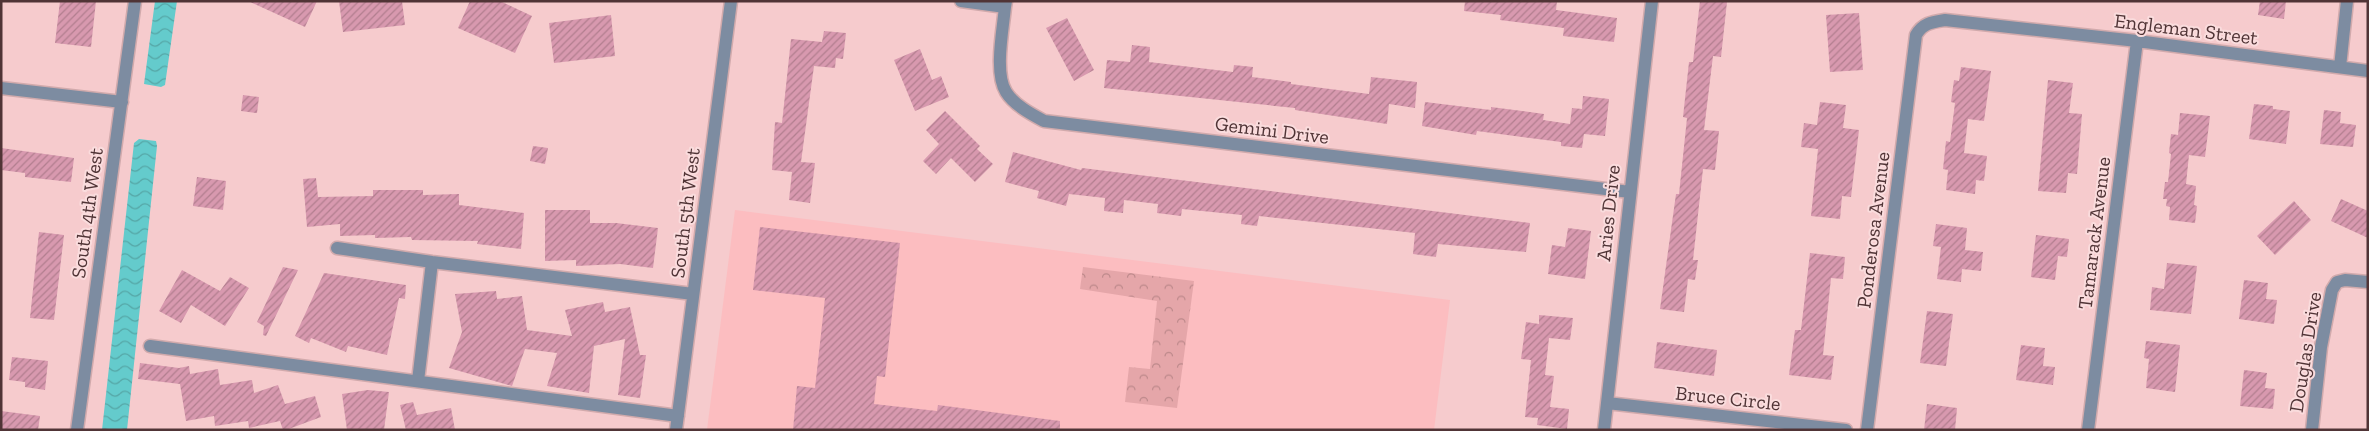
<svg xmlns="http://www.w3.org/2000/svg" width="2369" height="431" viewBox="0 0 2369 431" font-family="'Zilla Slab',serif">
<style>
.built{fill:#fcbdc0}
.park{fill:url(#park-crowns)}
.water{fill:url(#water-waves)}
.building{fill:url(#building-hatch)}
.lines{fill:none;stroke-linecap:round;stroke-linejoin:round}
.minor-casing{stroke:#d1aaac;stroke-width:15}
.minor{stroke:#7d8ca1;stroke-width:12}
.labels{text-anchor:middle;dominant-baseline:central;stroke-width:4;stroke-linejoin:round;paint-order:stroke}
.street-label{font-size:20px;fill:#503436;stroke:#fadcdd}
</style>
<defs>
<pattern id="park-crowns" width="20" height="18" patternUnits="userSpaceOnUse" patternTransform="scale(1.25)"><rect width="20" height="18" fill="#e5a6a9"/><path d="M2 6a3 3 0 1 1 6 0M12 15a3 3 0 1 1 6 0" fill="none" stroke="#bc888a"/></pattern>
<pattern id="water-waves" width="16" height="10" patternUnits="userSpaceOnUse" patternTransform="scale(1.25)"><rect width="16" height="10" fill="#64cbcc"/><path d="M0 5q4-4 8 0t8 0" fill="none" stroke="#55a6a6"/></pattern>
<pattern id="building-hatch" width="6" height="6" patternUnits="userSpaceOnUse" patternTransform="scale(1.25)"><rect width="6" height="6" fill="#d899af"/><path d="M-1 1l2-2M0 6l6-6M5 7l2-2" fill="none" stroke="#b27e8f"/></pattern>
</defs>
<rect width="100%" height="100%" fill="#f6cbcd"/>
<path class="built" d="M735,210L1450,300L1434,430H707Z"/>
<path class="park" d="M1083,267L1194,281L1177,408L1125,402L1129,367L1150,369L1157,301L1080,289Z"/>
<path class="water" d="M155,1H177L165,85L161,87L144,84Z
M139,139L156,141L157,146L127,430H102L134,143Z"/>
<path class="building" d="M60,1H96L91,47L55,43Z
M248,1H317L305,27Z
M339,1H402L405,25L343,32Z
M470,1H500L532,16L515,53L458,28Z
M1465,1H1557L1556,10L1617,18L1614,42L1563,36L1564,28L1500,20L1501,15L1464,11Z
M1700,1L1727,2L1721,57L1713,56L1704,130L1719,131L1715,170L1703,169L1693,260H1698L1695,280L1688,279L1684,312L1660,309L1676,194H1679L1687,118L1683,117L1689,62H1693Z
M2260,1H2286L2284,19L2258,15Z
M1859,13L1863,70L1830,72L1826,15Z
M611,15L615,56L554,63L549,23Z
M1067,18L1094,70L1074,81L1046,28Z
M824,31L846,33L843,59L836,58L835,68L814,66L801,162L815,163L810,203L789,200L792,172L772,170L775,122L782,123L791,39L822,42Z
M1132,45L1150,47L1149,62L1233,72L1234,65L1253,67L1252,77L1291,82V84L1369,94L1371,77L1417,82L1415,108L1389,104L1387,124L1295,110V108L1104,88L1107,60L1130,62Z
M920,49L932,80L941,76L949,97L915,111L894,60Z
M1961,67L1991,71L1984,121L1968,119L1964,153L1987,156L1984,181L1976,180L1975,194L1946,190L1948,170L1943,169L1946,141L1950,142L1955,103L1951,102L1954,80L1959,81Z
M2048,80L2073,83L2069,113L2082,114L2077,174L2068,173L2066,193L2038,191Z
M243,95L259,97L257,113L241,111Z
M1583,96L1609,99L1605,136L1584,134L1582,148L1561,146V142L1477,131L1476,135L1422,126L1425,102L1491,110V107L1544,114L1543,120L1570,124L1572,108L1582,109Z
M1820,102L1846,105L1843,128L1859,130L1851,197L1842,196L1840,219L1811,216L1818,149L1801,147L1804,123L1817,125Z
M2254,104L2273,106V109L2290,111L2286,144L2249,139Z
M2324,110L2341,112L2340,123L2356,125L2353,147L2320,144Z
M945,111L980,146L977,149L993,164L975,182L951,158L936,174L923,161L939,144L926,130Z
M2180,113L2210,116L2205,157L2189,155L2186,184L2196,186L2194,205L2197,206L2195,223L2169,220L2170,207L2166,206L2167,199H2163L2165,182H2168L2171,154L2169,153L2171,134L2178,135Z
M533,146L548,148L545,164L530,161Z
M1,148L74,158L71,182L25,177V173L1,170Z
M1013,152L1081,170L1082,168L1530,223L1526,252L1438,244L1436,257L1413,254L1415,233L1259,216L1257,226L1241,224L1242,215L1182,209L1181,216L1157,213L1158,204L1124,200L1123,213L1104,211L1105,198L1069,194L1066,206L1037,198L1039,191L1005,182Z
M197,177L226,181L223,210L193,206Z
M316,178L318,197L373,196V190H423V195L459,194V205L524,213L521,249L477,244L478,241L412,240L411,237L375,238V235L340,236V224L307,227L303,179Z
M2341,199L2368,211V238L2331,221Z
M2294,201L2311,220L2275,255L2257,236Z
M545,210H590V223H616L658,228L653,268L620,264L576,266V260L545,261Z
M1936,224L1967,228L1965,250L1983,252L1981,271L1962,269L1961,282L1937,279L1941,247L1933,246Z
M760,227L900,243L885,377L877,376L874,404L937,411L938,405L1060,421V430H793L797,386L815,388L825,298L753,290Z
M1568,228L1591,231L1585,279L1548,274L1552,245L1565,247Z
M39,232L64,235L54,320L30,318Z
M2036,235L2069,239L2067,257L2058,256L2055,280L2031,277Z
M1810,253L1845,257L1843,279L1831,278L1823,355L1834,356L1831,380L1789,375L1795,330H1801Z
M2167,263L2197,266L2191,314L2150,310L2152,287L2164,289Z
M283,267L298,270L266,336L263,335L264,326L257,322Z
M182,270L220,291L230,277L249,288L225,326L191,305L181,323L159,311Z
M324,273L406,285L405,299L399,298L387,355L348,346L346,352L311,338L309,343L295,336Z
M2244,280L2268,283L2266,299L2277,300L2274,324L2239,319Z
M496,291L497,299L522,296L527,330L572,336L565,310L603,302L605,312L630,307L640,355H646L640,398L618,395L625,339L594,346L589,393L547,386L557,353L525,349L512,386L449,368L462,332L455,294Z
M1927,311L1953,314L1946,366L1920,363Z
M1539,315L1573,318L1570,340L1549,338L1545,375L1554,376L1550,407L1569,409L1567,429L1537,425L1538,418L1525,417L1531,360L1521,359L1526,322L1539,324Z
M2146,341L2180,345L2175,392L2146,388L2149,359L2144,358Z
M1657,342L1717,350L1714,376L1654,368Z
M2021,345L2045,348L2043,366L2055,367L2053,385L2016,380Z
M12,357L48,361L45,390L25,387V382L9,380Z
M140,363L179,368L189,366L190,374L218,369L220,385L252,380L254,393L278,385L285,404L315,396L321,417L286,430H283L280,421L249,428L248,421L215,426L214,416L186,421L180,384L138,379Z
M2244,370L2267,373L2265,388L2275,389L2273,409L2240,406Z
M368,390L389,392L384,430H347L342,394Z
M413,402L417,415L451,408L455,430H406L400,405Z
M1927,404L1957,408L1955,430H1924Z
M1,411L40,416L38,430H1Z"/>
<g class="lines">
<defs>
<path id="minor" d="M961,1L1005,7L1006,1
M1005,7C1003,29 994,73 1006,92C1014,105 1031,114 1044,121L1630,192
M2340,67L2347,1
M1,88L122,102
M337,248L432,262L693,294
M150,346L678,416
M418,381L432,262
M1607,403L1846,430
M77,430L135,1
M676,430L731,1
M1604,430L1652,1
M1867,430L1916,35C1923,23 1932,22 1945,20L2137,41L2368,71
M2088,430L2137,41
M2312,430L2321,347L2332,290L2337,282L2345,280L2368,282"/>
</defs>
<use href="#minor" class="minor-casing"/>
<use href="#minor" class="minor"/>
</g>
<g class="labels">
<g class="street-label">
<text transform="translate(2186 29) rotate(7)">Engleman Street</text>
<text transform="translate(1272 130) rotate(7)">Gemini Drive</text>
<text transform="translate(87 213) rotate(-82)">South 4th West</text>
<text transform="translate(685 213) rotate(-83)">South 5th West</text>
<text transform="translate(1608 213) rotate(-84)">Aries Drive</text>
<text transform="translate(1873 230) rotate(-83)">Ponderosa Avenue</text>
<text transform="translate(2094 233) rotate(-83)">Tamarack Avenue</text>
<text transform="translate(2305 352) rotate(-81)">Douglas Drive</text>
<text transform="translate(1728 398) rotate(6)">Bruce Circle</text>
</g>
</g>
<rect width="2369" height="431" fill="none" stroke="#503436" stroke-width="5"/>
</svg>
